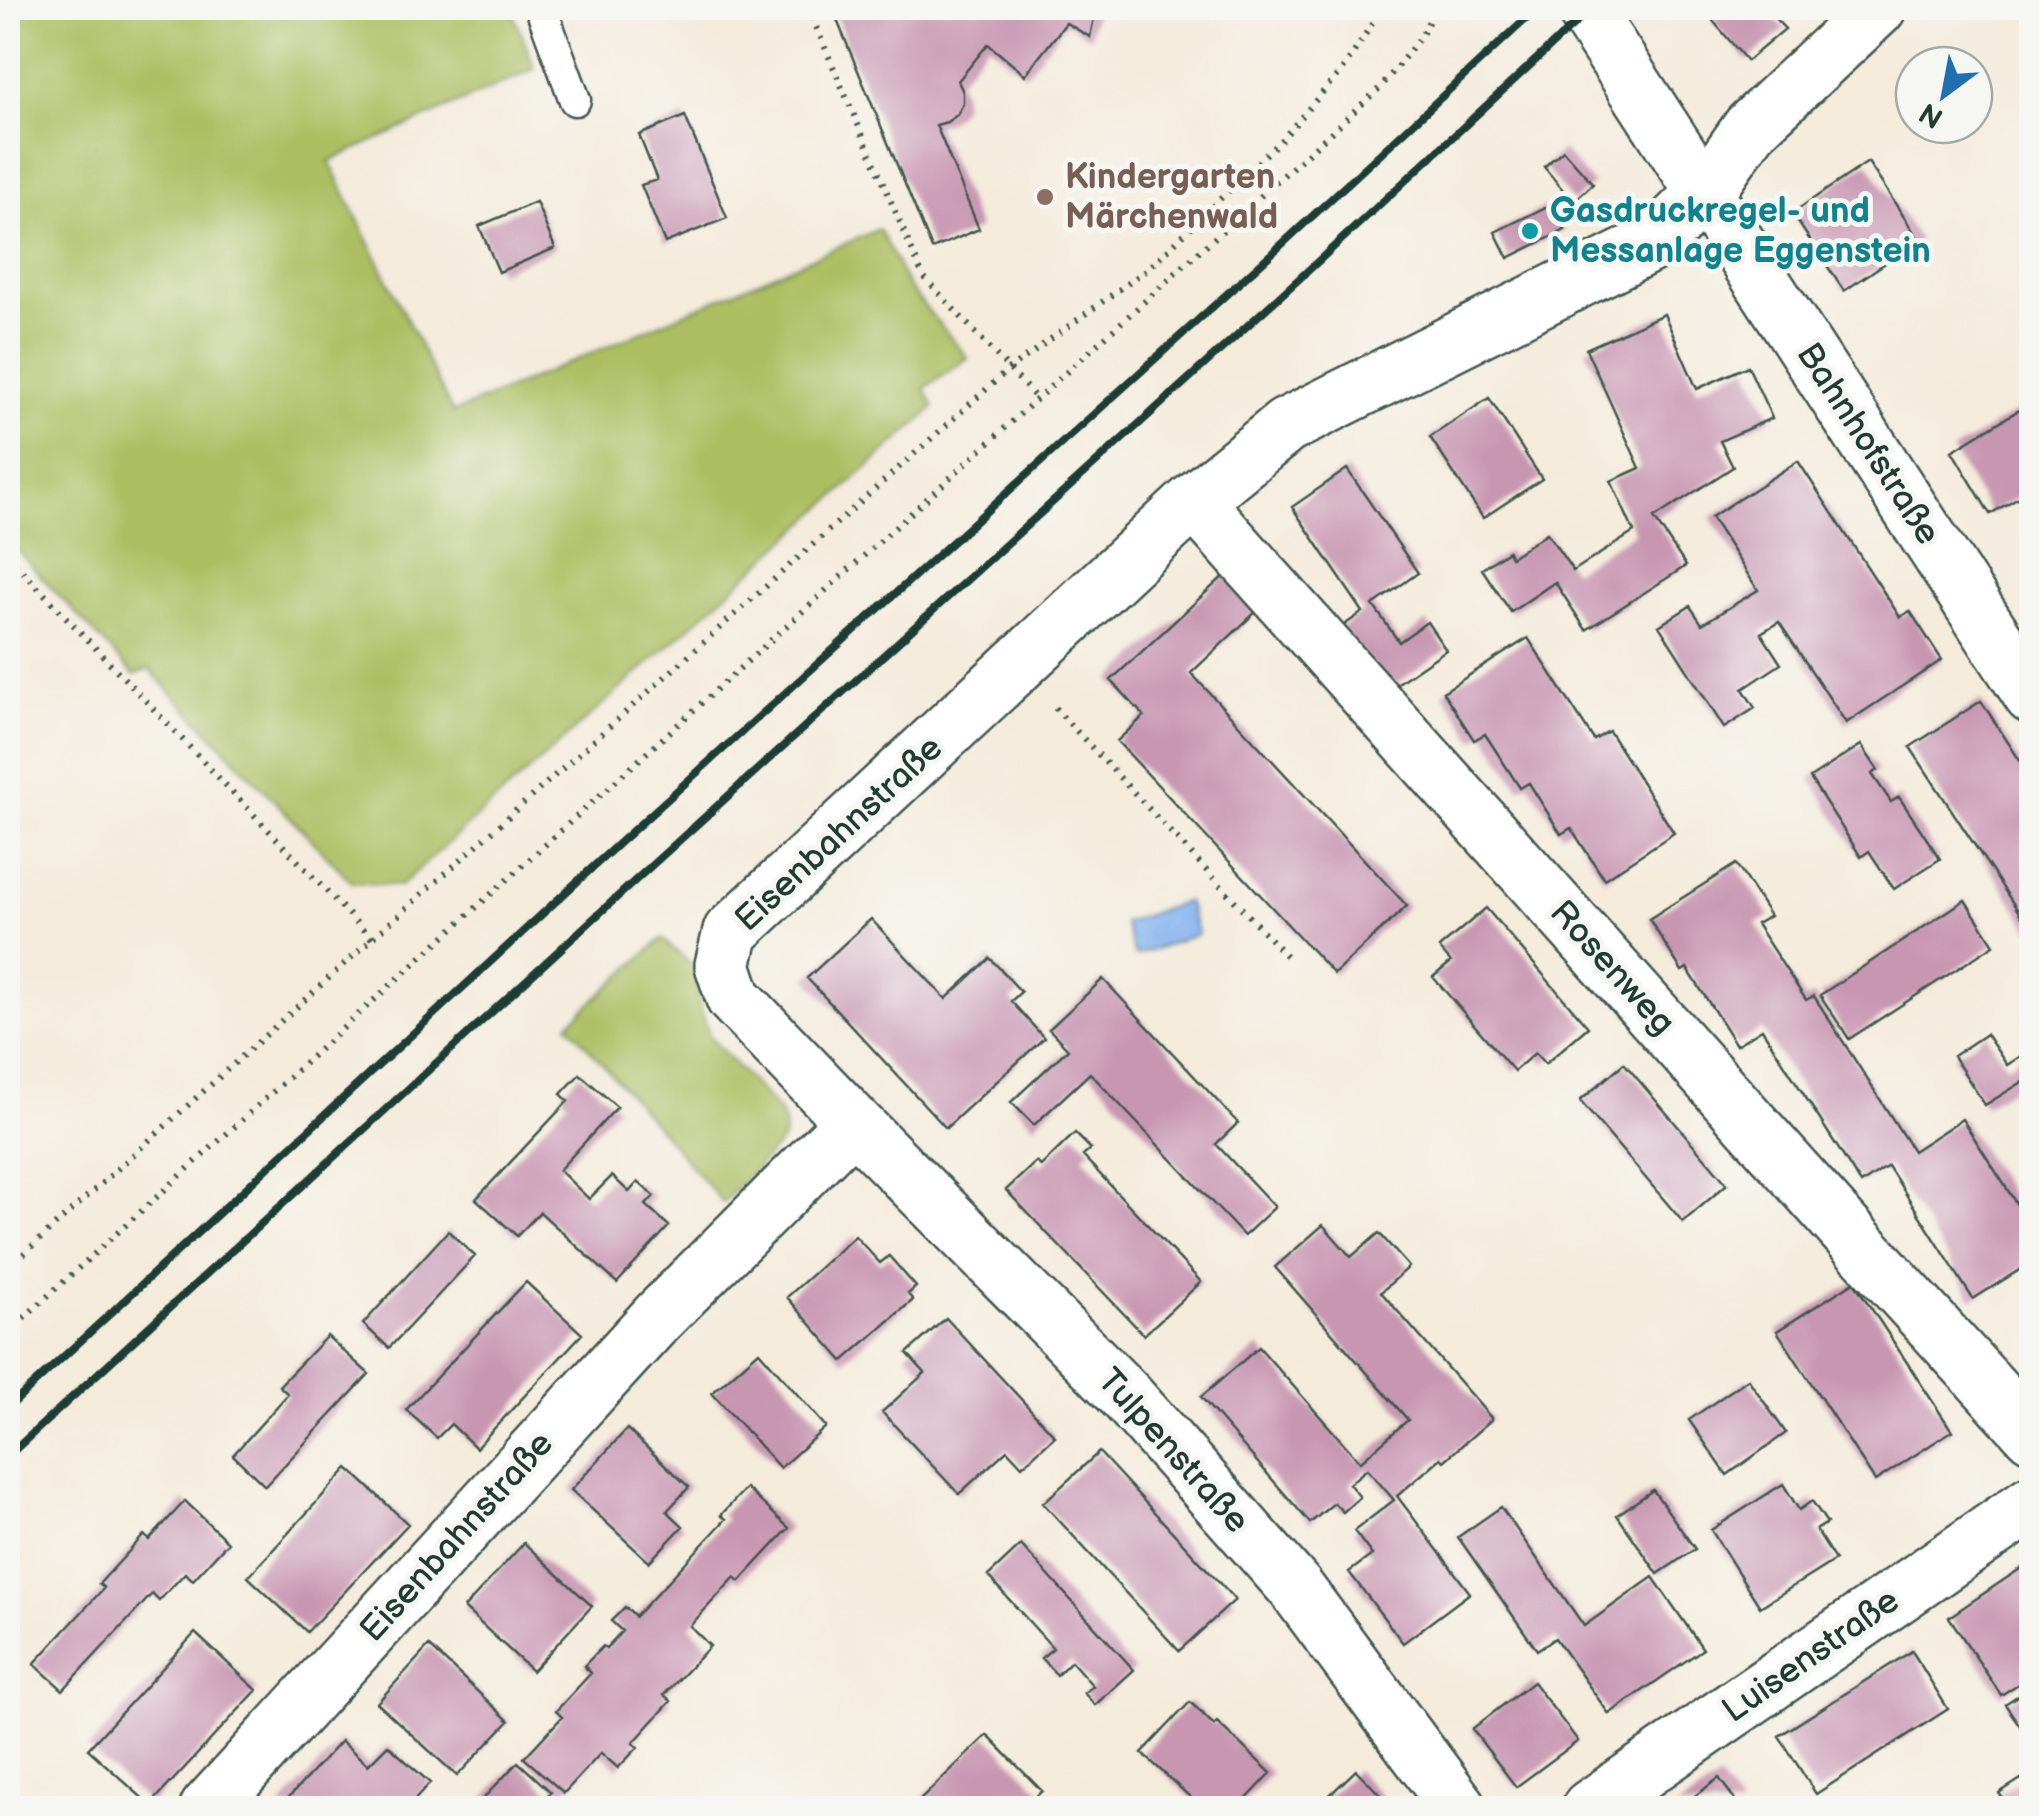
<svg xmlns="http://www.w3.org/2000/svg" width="2039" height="1816" viewBox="0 0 2039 1816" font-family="'Balsamiq Sans',sans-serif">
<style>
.green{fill:#acbe61;stroke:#667e4a;stroke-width:2.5}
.water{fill:#83b3ee;stroke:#517891;stroke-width:2.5}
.building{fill:#c796b1}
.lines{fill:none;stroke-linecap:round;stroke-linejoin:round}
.lane-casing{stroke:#3f574d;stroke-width:35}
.street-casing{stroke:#3f574d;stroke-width:60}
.path{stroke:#3f574d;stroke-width:6;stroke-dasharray:2.5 8;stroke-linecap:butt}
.lane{stroke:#fff;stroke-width:30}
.street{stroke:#fff;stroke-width:55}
.rail{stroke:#1f3d34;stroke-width:8}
.education-dot{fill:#8d6e63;stroke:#f6f6f2;stroke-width:4}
.culture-dot{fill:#0f9aa8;stroke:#f6f6f2;stroke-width:4}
.labels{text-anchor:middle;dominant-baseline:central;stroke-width:10;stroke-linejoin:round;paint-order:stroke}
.education-label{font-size:35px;font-weight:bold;fill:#785e54;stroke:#f6f6f2;text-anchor:start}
.culture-label{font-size:35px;font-weight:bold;fill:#0d838f;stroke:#f6f6f2;text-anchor:start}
.street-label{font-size:35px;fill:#1f3d34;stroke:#f6f6f2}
</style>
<rect width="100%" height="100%" fill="#f6f6f2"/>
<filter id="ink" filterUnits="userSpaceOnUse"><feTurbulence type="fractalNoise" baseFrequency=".01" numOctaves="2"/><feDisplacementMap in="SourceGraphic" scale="20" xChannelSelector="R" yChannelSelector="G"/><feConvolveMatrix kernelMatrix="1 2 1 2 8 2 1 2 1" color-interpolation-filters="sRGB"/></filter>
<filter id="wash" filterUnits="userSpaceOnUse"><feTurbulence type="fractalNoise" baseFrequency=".0048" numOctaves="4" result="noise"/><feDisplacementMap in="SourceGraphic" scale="40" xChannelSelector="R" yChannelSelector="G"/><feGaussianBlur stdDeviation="2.25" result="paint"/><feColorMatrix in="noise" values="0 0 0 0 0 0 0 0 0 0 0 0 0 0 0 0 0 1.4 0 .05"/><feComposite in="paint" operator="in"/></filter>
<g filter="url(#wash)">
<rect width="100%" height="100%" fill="#f4ebdb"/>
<path class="green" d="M8,8H511L535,69L329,161L453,413L879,229L909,288L968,358L925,388L934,408L400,886L352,882L149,669L134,675L8,541Z
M662,939L695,967L698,1000L710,1037L780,1113C785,1123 787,1130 782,1141L723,1203L568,1024Z"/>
<path class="water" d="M1187,901L1198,934L1135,956L1124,923Z"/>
<g id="blocks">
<path class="building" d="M832,8H1096L1090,37L1066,23L1025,75L988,44L958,81L963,92V104L957,115L947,122L936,125L979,229L932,249Z
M1728,8H1765L1785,29L1747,61L1713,21Z
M685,116L727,218L665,243L641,185L657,180L639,135Z
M1563,150L1593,184L1573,202L1544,167Z
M1868,162L1919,240L1844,291L1792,213Z
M536,202L555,248L499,272L479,226Z
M1552,204L1565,230L1508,258L1495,232Z
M1664,314L1697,389L1748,366L1772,418L1720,441L1733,467L1654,518L1686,566L1586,630L1555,582L1511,612L1482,569L1508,551L1511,557L1547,533L1573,571L1634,532L1611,481L1640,468L1586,349Z
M1489,398L1542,479L1483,518L1430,437Z
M2032,402V489L1990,514L1952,451Z
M1798,461L1900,617L1910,611L1942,660L1846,723L1779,622L1761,633L1781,664L1743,689L1755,708L1724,728L1659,626L1690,606L1702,624L1758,590L1711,517Z
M1347,469L1418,573L1373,605L1399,642L1427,622L1446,650L1392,687L1340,628L1363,612L1292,507Z
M1227,573L1260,608L1191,673L1407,906L1334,974L1117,741L1144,716L1111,680Z
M1528,638L1594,740L1609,731L1674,833L1604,879L1571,828L1561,834L1529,783L1520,788L1485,734L1474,740L1443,692Z
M1981,701L2032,779V932L1910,747Z
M1861,745L1878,770L1872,774L1891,802L1899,797L1940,859L1894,889L1869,851L1861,857L1810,778Z
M1736,864L1770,916L1756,924L1806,1000L1814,996L1913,1151L1962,1119L2025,1217L2032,1213V1262L1973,1299L1888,1166L1861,1184L1762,1029L1736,1045L1687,968L1682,971L1649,919Z
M1965,900L1994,945L1849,1039L1820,995Z
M1486,908L1588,1027L1545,1064L1535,1053L1514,1071L1433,977L1451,962L1439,948Z
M871,919L946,999L990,958L1021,992L1011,1001L1044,1038L946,1128L807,978Z
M1103,979L1238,1123L1216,1144L1275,1207L1244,1236L1090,1073L1034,1125L1011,1102L1068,1049L1049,1029Z
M1986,1034L2007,1065L2032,1049V1076L1985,1105L1953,1056Z
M1624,1063L1727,1184L1683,1222L1580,1101Z
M580,1074L617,1107L559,1170L589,1199L612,1176L629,1192L638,1182L654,1196L646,1205L669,1226L617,1283L540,1212L517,1236L476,1199L568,1101L561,1094Z
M1075,1133L1091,1149L1083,1156L1201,1282L1144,1335L1006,1190L1036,1162L1041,1166Z
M1323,1225L1351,1257L1379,1233L1409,1267L1381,1292L1492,1419L1444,1461L1441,1458L1397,1496L1470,1593L1403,1643L1349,1572L1372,1555L1354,1531L1394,1500L1367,1469L1349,1484L1360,1497L1343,1512L1334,1503L1310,1523L1201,1397L1259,1347L1360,1462L1408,1420L1275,1267Z
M448,1231L475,1256L389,1348L363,1324Z
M855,1236L880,1263L889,1256L916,1287L908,1294L913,1300L843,1361L787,1297Z
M526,1282L582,1334L476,1448L451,1424L437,1438L406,1410Z
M1854,1282L1952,1431L1875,1481L1777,1331Z
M946,1318L1055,1436L1022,1466L1007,1450L959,1494L882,1412L925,1373L907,1353Z
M327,1336L369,1374L265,1486L233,1455L288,1394L279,1386Z
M759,1351L826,1427L780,1468L712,1393Z
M1748,1379L1786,1433L1727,1475L1689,1420Z
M627,1429L689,1487L667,1511L683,1526L649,1562L571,1490Z
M1099,1452L1235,1600L1179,1651L1043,1503Z
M348,1468L408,1524L307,1632L248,1577Z
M1783,1484L1799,1510L1812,1501L1827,1523L1816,1530L1835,1560L1760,1607L1711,1530Z
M746,1488L789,1528L740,1581L735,1577L690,1626L710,1646L664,1695L671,1701L633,1743L638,1747L618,1768L601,1753L564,1793L524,1758L562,1717L556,1711L591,1673L584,1666L603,1646L606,1648L622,1631L611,1621L625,1607L635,1617L726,1519L721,1515Z
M1653,1490L1695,1549L1658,1574L1617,1515Z
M185,1501L228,1542L193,1580L185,1573L159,1601L152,1594L63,1690L34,1664L104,1588L99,1584L144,1535L149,1540Z
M1501,1507L1584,1626L1653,1577L1703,1649L1609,1714L1555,1638L1537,1650L1458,1537Z
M524,1543L592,1606L532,1671L464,1608Z
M1021,1545L1134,1670L1095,1705L1084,1693L1093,1686L1071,1661L1057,1675L1041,1658L1053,1648L988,1576Z
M2026,1565L2032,1573V1675L2001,1695L1949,1617Z
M195,1633L257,1690L150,1805L88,1749Z
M429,1646L509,1721L457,1776L377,1703Z
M1912,1651L1948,1709L1816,1794L1779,1736Z
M1533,1682L1578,1741L1516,1787L1472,1729Z
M2032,1686V1743L2005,1704Z
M1190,1702L1214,1725L1217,1722L1271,1773L1238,1808H1202L1142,1753Z
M987,1735L1042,1791L1023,1808H930L921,1799Z
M341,1741L368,1765L388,1745L430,1783L410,1805L414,1808H279Z
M518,1762L551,1792L535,1808H474Z
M1356,1770L1393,1808H1316Z
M2032,1772V1808H2010L1999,1793Z
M1719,1778L1741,1808H1677L1696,1795Z"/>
</g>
</g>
<g filter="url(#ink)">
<use href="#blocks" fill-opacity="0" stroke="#3f574d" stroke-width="2.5"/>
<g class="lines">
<defs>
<path id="lane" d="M541,8L575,100"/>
<path id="street" d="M1584,8L2032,696
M1194,501L1853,1238L2032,1434
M208,1808L659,1316L853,1122
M1459,1808L1295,1587L1126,1396L853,1122L734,998L723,965L731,932L1194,501L1286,426L1655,242L1705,192L1750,128L1878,8
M1590,1808L2032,1503"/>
</defs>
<use href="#lane" class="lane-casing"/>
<use href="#street" class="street-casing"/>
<path class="path" d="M808,8L923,276L1037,399
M1768,8L1780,21
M8,556L372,939
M1055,708L1288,958
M8,1268L372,939L1008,370L1149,268L1285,136L1346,65L1382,8
M8,1332L1382,86L1422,35L1435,8"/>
<use href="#lane" class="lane"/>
<use href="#street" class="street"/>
<path class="rail" d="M8,1408L619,843L1280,246L1538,8
M8,1456L652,865L1300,278L1592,8"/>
</g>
</g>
<circle class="education-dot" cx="1045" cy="197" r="10"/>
<circle class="culture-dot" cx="1530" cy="231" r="10"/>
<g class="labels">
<g class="education-label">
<text x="1065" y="177">Kindergarten<tspan x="1065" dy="40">Märchenwald</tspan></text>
</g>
<g class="culture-label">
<text x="1550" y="211">Gasdruckregel- und<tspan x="1550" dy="40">Messanlage Eggenstein</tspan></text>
</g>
<g class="street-label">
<text transform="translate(1868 444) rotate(57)">Bahnhofstraße</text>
<text transform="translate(839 834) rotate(-43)">Eisenbahnstraße</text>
<text transform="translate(1612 968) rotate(48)">Rosenweg</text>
<text transform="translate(1173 1451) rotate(48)">Tulpenstraße</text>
<text transform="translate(457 1537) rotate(-48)">Eisenbahnstraße</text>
<text transform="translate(1811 1656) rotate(-35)">Luisenstraße</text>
</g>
</g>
<rect width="2039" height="1816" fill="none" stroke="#f6f6f2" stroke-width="40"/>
<g transform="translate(1944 95) rotate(212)"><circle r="48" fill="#f6f6f2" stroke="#a0aca6" stroke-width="2.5"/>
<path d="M0-8L18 38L0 25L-18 38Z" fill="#1f6fb2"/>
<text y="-15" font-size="28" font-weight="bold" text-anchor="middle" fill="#1f3d34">N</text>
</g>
</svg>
